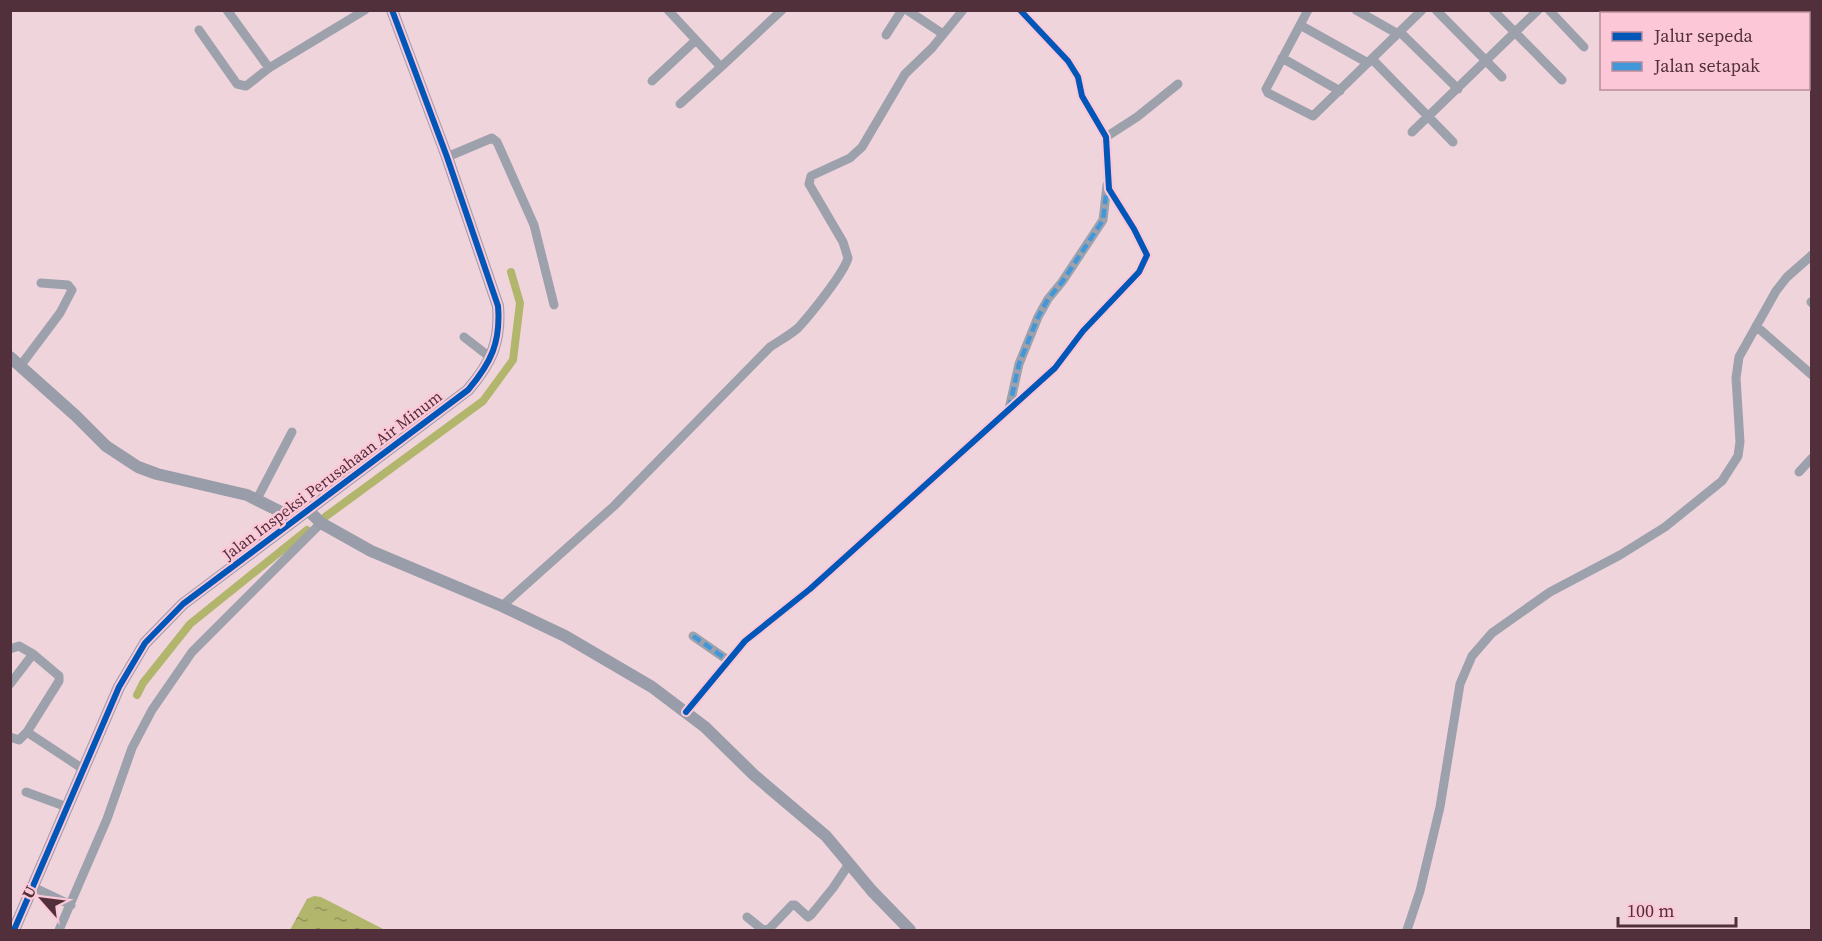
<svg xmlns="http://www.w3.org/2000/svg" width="1822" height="941" viewBox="0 0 1822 941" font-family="'Source Serif 4',serif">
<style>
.water{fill:url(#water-ripples)}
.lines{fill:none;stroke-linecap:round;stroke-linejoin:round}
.canal{stroke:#b2b66d;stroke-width:8}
.street{stroke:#9ca1ac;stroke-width:9}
.secondary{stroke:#989da9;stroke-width:12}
.quiet{stroke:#4297d9;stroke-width:4.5;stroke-dasharray:9 4.5;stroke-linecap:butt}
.cycleway-casing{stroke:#fcc8d8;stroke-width:10}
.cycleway{stroke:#0057b8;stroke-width:6}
.labels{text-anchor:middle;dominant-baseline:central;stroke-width:5;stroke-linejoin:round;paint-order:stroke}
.street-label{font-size:16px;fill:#52303b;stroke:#fcc8d8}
</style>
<defs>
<pattern id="water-ripples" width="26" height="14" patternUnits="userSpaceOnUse" patternTransform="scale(1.5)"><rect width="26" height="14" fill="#b2b66d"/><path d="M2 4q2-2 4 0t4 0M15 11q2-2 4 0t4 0" fill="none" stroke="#93945b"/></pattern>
</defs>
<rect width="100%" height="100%" fill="#f0d4dc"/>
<path class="water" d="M314,896L321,897L385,930H290L307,899Z"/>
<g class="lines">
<path class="canal" d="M325,517L483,401L513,360L520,303L511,272
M137,695L143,683L190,624L307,530"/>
<path class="street" d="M227,10L269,68
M668,10L721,67L680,104
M907,10L943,34
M1308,10L1266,89L1268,93L1313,116L1422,10
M1356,10L1398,34
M1436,10L1502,77
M1493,10L1562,80
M1549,10L1584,47
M1300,25L1368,63
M199,30L237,84L246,86L269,68L365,10
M1400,32L1458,89
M886,35L902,10
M1282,58L1340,91
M1372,59L1453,142
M721,67L782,10
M652,81L696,40
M1412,132L1538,10
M1106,137L1137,117L1178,84
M447,157L492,138L497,142L534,225L554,305
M1811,302L1812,303
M1756,326L1812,375
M464,337L491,358
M21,365L60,313L72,290L68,285L41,283
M1009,409L1019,364L1038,317L1048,299L1062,282L1103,220L1107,185
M1799,472L1812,458
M257,499L292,432
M502,606L614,506L770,347C779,341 790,335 798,328C810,315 844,273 848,258L843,242L809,184L811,176L850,158L862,147L905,74L932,48L963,10
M693,636L729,661
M10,649L19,646L33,654L10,684
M686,712L745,641L810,589L1055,368L1083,331L1139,272L1147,255L1134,229L1109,189L1106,137L1082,96L1078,77L1068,61L1020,10
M27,732L83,769
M10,737L19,740L27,732L59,681V676L33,654
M26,792L67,807
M33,887L71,905
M747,917L763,930L770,928L792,905H795L808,917L811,915L833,888L849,864
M59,930L107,819L132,748L152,710L192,652L321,523
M1407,930L1420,891L1440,807L1460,684L1472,656L1492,633L1550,592L1620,555L1665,527L1722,481L1738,456L1740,442L1736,378L1739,357L1776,291L1787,277L1812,255"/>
<path class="secondary" d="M10,357L76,416L106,446L138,467L157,474L247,495L295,519
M307,509L321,523L371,551L502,606L565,636L652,687L705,727L754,775L826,836L872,891L910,930
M14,930L119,687L145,643L183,604L468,390C491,363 501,342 498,306L447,157L392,10"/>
<path class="quiet" d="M1009,409L1019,364L1038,317L1048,299L1062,282L1103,220L1107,186
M693,636L729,661"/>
<defs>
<path id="cycleway" d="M686,712L745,641L810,589L1055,368L1083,331L1139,272L1147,255L1134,229L1109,189L1106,137L1082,96L1078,77L1068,61L1020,10
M14,930L119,687L145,643L183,604L468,390C491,363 501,342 498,306L447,157L392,10"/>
</defs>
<use href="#cycleway" class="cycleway-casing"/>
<use href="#cycleway" class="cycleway"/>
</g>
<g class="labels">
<g class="street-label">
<text transform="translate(332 475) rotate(-37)">Jalan Inspeksi Perusahaan Air Minum</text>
</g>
</g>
<rect width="1822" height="941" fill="none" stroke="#52303b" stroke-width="24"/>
<rect x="1600" y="12" width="210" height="78" fill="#fcc8d8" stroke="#b88b99" stroke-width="1.5"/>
<rect x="1612" y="32" width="30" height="9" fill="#0057b8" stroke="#b88b99" stroke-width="1.5"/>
<text x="1654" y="42" font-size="18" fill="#52303b">Jalur sepeda</text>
<rect x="1612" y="62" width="30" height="9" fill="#4297d9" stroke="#b88b99" stroke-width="1.5"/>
<text x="1654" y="72" font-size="18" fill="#52303b">Jalan setapak</text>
<g transform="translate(42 899) rotate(298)" stroke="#fcc8d8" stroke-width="4.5" paint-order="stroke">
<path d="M0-4.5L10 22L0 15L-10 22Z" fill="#52303b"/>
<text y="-9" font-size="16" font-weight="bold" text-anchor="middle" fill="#52303b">U</text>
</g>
<path d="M1618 917v9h118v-9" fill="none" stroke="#52303b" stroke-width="3"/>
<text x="1627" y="917" font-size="18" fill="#52303b" stroke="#fcc8d8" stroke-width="4.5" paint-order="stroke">100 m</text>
</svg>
